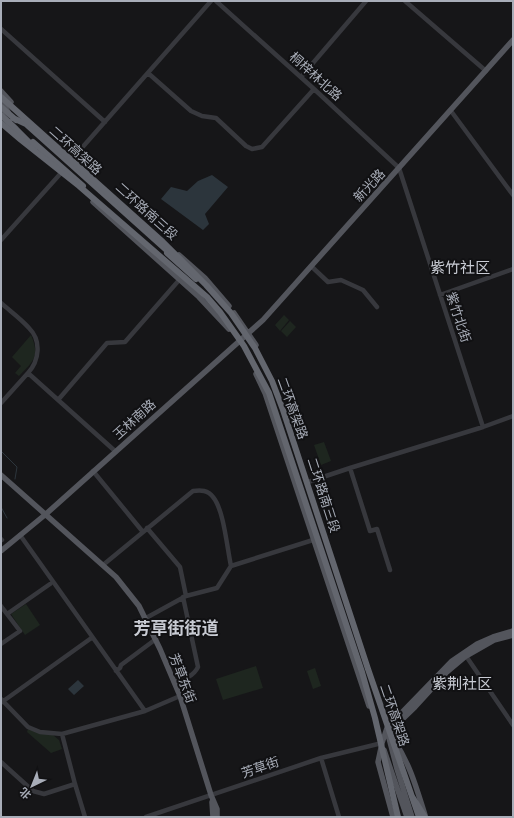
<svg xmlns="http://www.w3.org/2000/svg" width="514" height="818" viewBox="0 0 514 818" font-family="'Golos Text','Noto Sans SC',sans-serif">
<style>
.green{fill:#1e261f}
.water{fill:#2c353c}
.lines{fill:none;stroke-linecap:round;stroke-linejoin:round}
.stream{stroke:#2c353c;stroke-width:1}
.minor{stroke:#37383d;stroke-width:4.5}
.major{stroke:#53555c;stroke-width:5.5}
.highway{stroke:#63666e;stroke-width:6}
.highway-bridge{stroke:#63666e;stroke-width:6}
.labels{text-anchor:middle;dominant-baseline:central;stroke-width:4;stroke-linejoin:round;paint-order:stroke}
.street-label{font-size:13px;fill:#a8adb8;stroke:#111113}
.quarter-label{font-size:15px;fill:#c9ccd4;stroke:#111113}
.district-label{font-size:17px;font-weight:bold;fill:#c9ccd4;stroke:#111113}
</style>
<rect width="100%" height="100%" fill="#161618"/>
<path class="green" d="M284,315L289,320L280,331L275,325Z
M290,321L296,327L287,337L281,331Z
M31,335C40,356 34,361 19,376L15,373L21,366L12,357Z
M324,442L331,461L321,465L314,445Z
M26,604L40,625L25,635L11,614Z
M256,666L263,688L223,700L216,679Z
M315,668L321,686L313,689L307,671Z
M28,729L53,735L59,740L62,749L51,753L27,732Z"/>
<path class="water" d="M212,175L228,187L205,214L209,224L203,230L161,199L171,187L187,191L198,181Z
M78,680L84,686L74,695L68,689Z"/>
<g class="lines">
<path class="stream" d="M1,451L17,467L15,479
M1,507L7,518"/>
<path class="minor" d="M216,1L314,89L399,168L483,427
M405,1L486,71
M1,29L105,122
M148,73L191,111L202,116L216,118L246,146L252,149L262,147L314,89
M301,77L366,1
M451,111L513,195
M73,158L211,1
M1,240L61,173
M311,266L328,282L341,280L363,290L377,307
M440,295L513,269
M1,303C10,311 21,319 29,328C42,341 39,361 28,373
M58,400L107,343L125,342L180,279
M1,403L28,373L115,451
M350,468L370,531L377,529L390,570
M93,471L143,532
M308,482L350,468L483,427L513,416
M147,528L180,567L186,596
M20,535L145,711
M1,539L2,540
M103,565L193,491C201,490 208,490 213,497C224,510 227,548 231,566
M1,606L20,631L1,644
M7,614L50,584
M146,618L186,596L217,588L231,566L313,540
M466,656L513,725
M116,671L120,668L121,665L156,639
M174,682C184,679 193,677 198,667L183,597
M1,699L28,727L40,732L62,734L145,711L180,696
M2,702L90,639
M62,734L75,784L85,817
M321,758L339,817
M1,762L33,791L44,794L75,784
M146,817L321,758L382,743"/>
<path class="major" d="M1,91L11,102
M1,101L8,112
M93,202L199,297L229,329
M179,255L205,278L229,306
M234,313L256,345
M256,374L265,393L369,706
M1,475L116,577L139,606L160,649L180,696L211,795L217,809V817
M1,551L46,514L263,320L513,40
M387,734L415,707L447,672L466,656L494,640L513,635
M389,738L397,769L412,817
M395,742C410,764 417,790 425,815
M384,750L407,817
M212,802L213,817
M393,817L378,762L382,743L387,728L452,661L477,644L493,637L513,631"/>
<path class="highway" d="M1,107L16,120
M1,115L16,129
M13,118L26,124L172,255
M14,127L34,147
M33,142L83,186
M167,253L196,279
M413,798L425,817"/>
<path class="highway-bridge" d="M1,97L163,242L206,285L231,313L255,348L272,381L283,410L368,669L419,817
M1,123L21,140L79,186L207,297L220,312L244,346L269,393L362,672L375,718L398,817"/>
</g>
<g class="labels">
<g class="street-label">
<text transform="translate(316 76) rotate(42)">桐梓林北路</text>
<text transform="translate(76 150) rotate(42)">二环高架路</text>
<text transform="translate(369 185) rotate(-47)">新光路</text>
<text transform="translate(147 211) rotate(42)">二环路南三段</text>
<text transform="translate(459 317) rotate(72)">紫竹北街</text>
<text transform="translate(293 408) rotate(70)">二环高架路</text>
<text transform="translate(134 419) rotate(-42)">玉林南路</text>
<text transform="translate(324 495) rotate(72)">二环路南三段</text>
<text transform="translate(183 678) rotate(69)">芳草东街</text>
<text transform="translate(395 715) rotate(71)">二环高架路</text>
<text transform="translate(260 767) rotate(-19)">芳草街</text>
</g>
<g class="quarter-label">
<text x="460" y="267">紫竹社区</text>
<text x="462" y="683">紫荆社区</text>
</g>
<g class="district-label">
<text x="176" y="627">芳草街街道</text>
</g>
</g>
<rect width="514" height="818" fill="none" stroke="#a8adb8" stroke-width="4"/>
<g transform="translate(32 786) rotate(223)" stroke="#111113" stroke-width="3" paint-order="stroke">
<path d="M0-3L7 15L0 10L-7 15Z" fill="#a8adb8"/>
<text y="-6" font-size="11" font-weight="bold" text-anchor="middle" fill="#a8adb8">北</text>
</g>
</svg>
